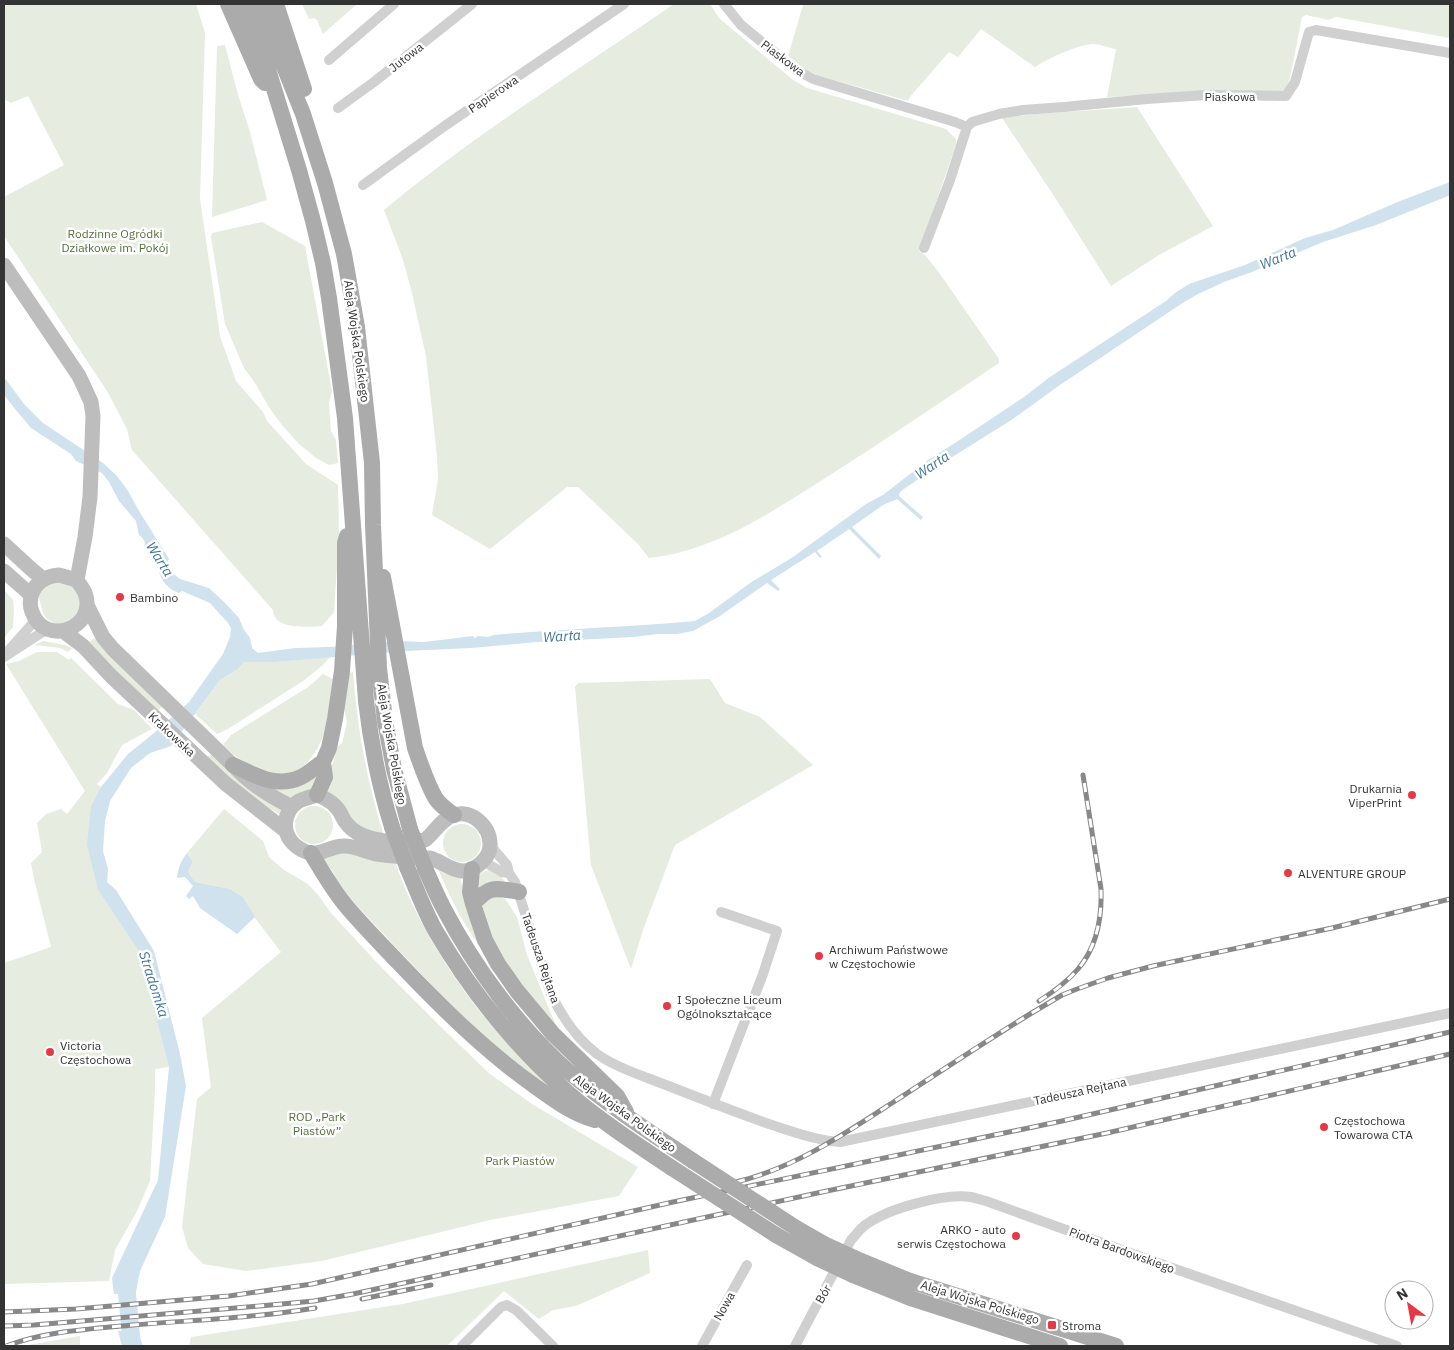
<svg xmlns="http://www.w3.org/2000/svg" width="1454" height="1350" viewBox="0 0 1454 1350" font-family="'IBM Plex Sans',sans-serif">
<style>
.green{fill:#e6ecdf}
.water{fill:#cfe2ee}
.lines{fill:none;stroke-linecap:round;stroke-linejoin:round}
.river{stroke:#cfe2ee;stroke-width:18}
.street{stroke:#d0d0d0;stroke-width:10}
.secondary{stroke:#bdbdbd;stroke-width:15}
.primary{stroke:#ababab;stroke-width:16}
.rail-casing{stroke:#888;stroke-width:5}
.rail{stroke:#fff;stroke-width:3;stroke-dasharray:9;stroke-linecap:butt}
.primary-bridge{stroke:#ababab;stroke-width:16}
.poi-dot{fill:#e63946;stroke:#fff;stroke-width:2}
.labels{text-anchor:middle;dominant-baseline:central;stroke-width:5;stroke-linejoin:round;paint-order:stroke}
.street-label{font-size:12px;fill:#333;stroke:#fff}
.park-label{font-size:12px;fill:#56703f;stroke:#fff}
.poi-label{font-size:12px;fill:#333;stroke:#fff;text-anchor:start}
.water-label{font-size:14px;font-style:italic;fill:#3f7597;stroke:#fff}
</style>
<rect width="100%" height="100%" fill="#fff"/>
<path class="green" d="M5,4H196L205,33L200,199L220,336L236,381L263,412L267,421L306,464L338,485L339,537L334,612L322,626C307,627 274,630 273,610L132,450L127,429L107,391L4,236V197L64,165L28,96L11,103L4,99Z
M302,4H357L323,34L317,20L314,18L309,19Z
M674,4H710L719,18L793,80L807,88L946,129L956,139V145L919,251L926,256L940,274L999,359V363C942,401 885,440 827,477C773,511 715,551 649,558L638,544L578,487H567L490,549L432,515L438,479L437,456L426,356L411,289L402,257L384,210C475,134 577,71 674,4Z
M801,4H1450V38L1336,17L1328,20L1306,15L1302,17L1290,78L1285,91L1107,97L1116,49C1109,48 1100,44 1093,44C1079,44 1047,59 1035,67L981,29L958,57L949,52L909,98L908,101L817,75L803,68L788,56L803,5Z
M225,45L238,95L250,132L267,200L212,217L217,46Z
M1137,107L1213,226L1159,255L1111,286L1054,196L1002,118L1036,114Z
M262,222L305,246L332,391L329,403L331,431L336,440L338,463L329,465L316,458L299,444L282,425L270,409L255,383L244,368L225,324L211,237L212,233Z
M57,581C63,583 69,583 73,587C81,593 83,610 75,617C71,620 65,622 60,625C41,620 44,612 38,595L43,586Z
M4,590L13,600L14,610L13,627L4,638Z
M94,638L163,706L158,711L87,644Z
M43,641L65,645L72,648L68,652L60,648L34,645Z
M37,652H57L69,660L71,658L118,704L134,710L152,729L122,745L107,773L97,784L101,787L91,806L98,890L138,950L169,1067L155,1069V1089L150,1181L137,1211L115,1250L109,1281L4,1284V963L51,947L34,879L31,863L42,852L37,823L46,814L61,809L67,814L85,791L6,664L19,661Z
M330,657L324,664L303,681L228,729L217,734L195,714L220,680L238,669L244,662H276Z
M353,672C357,728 367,782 384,836L360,829L325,793L337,747L342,743L347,722L344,708L349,673Z
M323,674L333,679C330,697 329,716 324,733C317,754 298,783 272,775C266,773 260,769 254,766C240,760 234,756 223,745L231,735L308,687Z
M710,679L725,703L760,717L813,765L675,845L643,930L631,969L591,865L575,687L578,683Z
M212,753L284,808L281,815L257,801L207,758Z
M322,765L315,785L309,791L292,798H283L273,795L275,788Z
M295 825a19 19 0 1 1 38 0a19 19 0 1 1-38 0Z
M224,809L263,841L269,857L284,870L308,884L319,896L331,913L380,966L440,1026L490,1074L532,1104L638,1167L619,1196L490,1220L322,1261L246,1271L203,1264L188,1248L182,1227L197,1099L211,1087L202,1018L281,952L255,918L243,897L230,889L195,882L188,872L193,862L187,853Z
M443 843a19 19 0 1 1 38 0a19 19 0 1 1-38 0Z
M340,851L395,862C414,918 452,978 490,1024C514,1053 544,1078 572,1104L501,1052L460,1015L356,905L337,881L333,872L322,858Z
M438,869L445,874L460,877L464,896L487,957C466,928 452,903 438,869Z
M490,870L501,876L507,885L480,889L473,884C478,876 480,871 490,870Z
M496,894L506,900L517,917L527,955L557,1028L504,964L480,911L482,902Z
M648,1250L650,1273L576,1306L553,1310L539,1319L504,1291L447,1346H189L191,1337L403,1304Z
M80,1336V1346H22Z"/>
<path class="water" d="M1450,182V195L1448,196L1376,225L1323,242L1252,272L1224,282L1198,294L1181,304L1057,387L1013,419L933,469L901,491L899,494L900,497L923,517L921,520L897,499L883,505L852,527L881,556L879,559L849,529L817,551L822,557L820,558L815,552L771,580L780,589L778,591L767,583L720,616L693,631L677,634H658L633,637L537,642L471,648L406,651L276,662H244L238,669L220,680L171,746L150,753L131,768L110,801L105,821L103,851L108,869L107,882L116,890L154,951L180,1054L186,1086L165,1217L140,1271L136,1292L114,1294L112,1278L158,1180L169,1067L138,950L98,890L87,845L91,806L101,787L128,754L154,733L189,702L223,654L230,637L231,628L228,623L210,603L182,591L179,593C169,590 160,580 159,570C154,562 150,553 144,547C146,541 144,539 139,535L136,521L119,501L109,482L102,473L76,461L71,454L31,428L15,409L4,395V377L24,404L43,423L103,463L117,476L128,491L139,511L169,559L167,563L171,572L180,579L209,588L225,603L239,618L244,630L250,638L252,648L258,653L295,648L329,647L398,641L424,642L473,636L475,638L478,636L488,637L494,635C560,629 628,627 695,621L709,613L750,583L793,557L866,504L883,495L928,460L955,443L1024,397L1050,377L1166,301L1175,293L1189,284L1245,265L1305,238L1333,230L1400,201Z
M187,853L193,862L188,872L195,882L230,889L243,897L255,917L237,934L200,908L193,896L189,899L186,896L193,886L185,877L177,878C178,868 181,861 187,853Z
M137,1330L143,1346H122L118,1331Z"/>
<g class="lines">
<path class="river" d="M130,1270L126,1283L132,1346"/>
<path class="street" d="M724,4L741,25L795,69L813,79L955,122L967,127
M329,60L394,4
M338,108L374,82L472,4
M363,185L446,125L624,4
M924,248L950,180L967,127L972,122L999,114L1023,110L1064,107L1147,99L1206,95L1286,96L1295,82L1309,32L1316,30L1450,53
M9,650L32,624L35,618
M4,657L41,633L49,630
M490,845L507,865L509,873L515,882L551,994C562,1017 576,1038 597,1054C617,1068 643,1076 666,1085C699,1098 733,1111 766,1123C791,1131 814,1140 840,1142L1450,1013
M483,861L502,872L509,873
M713,1104L763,974L777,931L721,912
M462,1346L501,1307L507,1305L516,1310L553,1346
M702,1346L747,1265
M795,1346L851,1240C855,1236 859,1230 864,1226C886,1209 943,1193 971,1197C976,1198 981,1200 986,1201L1158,1263L1397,1346"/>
<path class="secondary" d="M4,265L79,376L91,402L93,416L90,497L85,537L77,580
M4,544L30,568L43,579
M4,571L31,595
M59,575L77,580C79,584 83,588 85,593C98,628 45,648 32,612C30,607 30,599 32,593C37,581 47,576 59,575Z
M87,605L103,637L113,649L244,776C260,790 273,798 292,807
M63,631L83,646L111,676L226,784L286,831
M317,795C328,799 336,804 341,814C343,818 344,821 347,824C363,844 402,843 425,840C435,832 441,819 454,815C472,809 490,827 490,844C491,858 475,871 462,871C450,870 441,861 430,858C412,857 394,857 377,854C366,852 354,845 343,846C324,847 317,862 296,846C281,834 282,812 299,801C305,798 310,797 317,795Z"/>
<path class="primary" d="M228,4L261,79L265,83
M244,4L263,53L299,170L313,221L323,263L329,298L345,418L366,701C371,745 379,785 392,827
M259,4L303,114L325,183L344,254L357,327L372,463L373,525L379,668L385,721L394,769L410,829
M276,4L304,89
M383,577L415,748C421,765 427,784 436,799C441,806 447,810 454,815
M233,765C255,775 276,789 301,777C308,774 316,766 323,762
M317,795L325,777L323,762L329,748L335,719L342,671L345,626V543L347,536
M311,853C322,871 333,891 347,907C363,926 381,944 398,962C441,1007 485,1051 536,1087C554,1100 573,1114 595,1120
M407,867C416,888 424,910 435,930C470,990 515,1046 567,1092C599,1120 636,1144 672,1168
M425,868C431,882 437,896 444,909C475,968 519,1028 569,1072C608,1105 651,1133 693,1161
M472,869L470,892L473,904L485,940L498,964L517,991L553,1034L617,1096L626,1112
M473,904C490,885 495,888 519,892
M796,1228L824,1244
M776,1235L817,1258
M861,1261L910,1281L1116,1346
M853,1275L913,1299L1060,1346"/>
<defs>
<path id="rail" d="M1039,1001C1053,992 1067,982 1078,969C1097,947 1102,916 1101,889L1083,775
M736,1182C794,1168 843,1135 892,1103C938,1073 983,1043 1030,1014L1062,995L1077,989L1108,978L1153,966L1332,928L1450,899
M362,1299L431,1285
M4,1312L76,1309L229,1296L312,1284L673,1202L1062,1121L1450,1032
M4,1326L34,1325L271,1305L314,1301L353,1294L822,1192L1107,1133L1450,1054
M6,1346C47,1331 90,1329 133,1325C194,1320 255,1318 315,1308"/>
</defs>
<use href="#rail" class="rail-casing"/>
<use href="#rail" class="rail"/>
<path class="primary-bridge" d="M392,827L407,867
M410,829L425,868
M693,1161L796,1228
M672,1168L776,1235
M824,1244L861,1261
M817,1258L853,1275"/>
</g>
<g class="poi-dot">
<circle cx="120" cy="597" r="5"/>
<circle cx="1412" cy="795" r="5"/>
<circle cx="1288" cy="873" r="5"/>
<circle cx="819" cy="956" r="5"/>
<circle cx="667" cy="1006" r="5"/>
<circle cx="50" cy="1052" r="5"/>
<circle cx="1324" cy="1127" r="5"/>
<circle cx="1016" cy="1236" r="5"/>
<rect x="1047" y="1320" width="10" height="10" rx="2.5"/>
</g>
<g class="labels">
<g class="street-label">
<text transform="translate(406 57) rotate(-38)">Jutowa</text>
<text transform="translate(783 58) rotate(37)">Piaskowa</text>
<text transform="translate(493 94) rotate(-34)">Papierowa</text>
<text x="1230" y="96">Piaskowa</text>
<text transform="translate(357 341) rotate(82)">Aleja Wojska Polskiego</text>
<text transform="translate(172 734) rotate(43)">Krakowska</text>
<text transform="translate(392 744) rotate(80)">Aleja Wojska Polskiego</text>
<text transform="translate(541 958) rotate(71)">Tadeusza Rejtana</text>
<text transform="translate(1080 1091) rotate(-12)">Tadeusza Rejtana</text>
<text transform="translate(625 1113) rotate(36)">Aleja Wojska Polskiego</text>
<text transform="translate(1122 1250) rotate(20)">Piotra Bardowskiego</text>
<text transform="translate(823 1294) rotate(-61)">Bór</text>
<text transform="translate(980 1302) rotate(17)">Aleja Wojska Polskiego</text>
<text transform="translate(724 1306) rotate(-61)">Nowa</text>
</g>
<g class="park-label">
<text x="115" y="233">Rodzinne Ogródki<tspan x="115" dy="14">Działkowe im. Pokój</tspan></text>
<text x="317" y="1116">ROD „Park<tspan x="317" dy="14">Piastów”</tspan></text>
<text x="520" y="1160">Park Piastów</text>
</g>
<g class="poi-label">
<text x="130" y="597">Bambino</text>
<text x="1402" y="788" text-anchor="end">Drukarnia<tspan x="1402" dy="14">ViperPrint</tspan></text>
<text x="1298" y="873">ALVENTURE GROUP</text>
<text x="829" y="949">Archiwum Państwowe<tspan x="829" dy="14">w Częstochowie</tspan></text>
<text x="677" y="999">I Społeczne Liceum<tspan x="677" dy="14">Ogólnokształcące</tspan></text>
<text x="60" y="1045">Victoria<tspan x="60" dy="14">Częstochowa</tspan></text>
<text x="1334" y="1120">Częstochowa<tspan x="1334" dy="14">Towarowa CTA</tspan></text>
<text x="1006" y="1229" text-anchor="end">ARKO - auto<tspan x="1006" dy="14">serwis Częstochowa</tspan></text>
<text x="1062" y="1325">Stroma</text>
</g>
<g class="water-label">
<text transform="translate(1278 258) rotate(-22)">Warta</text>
<text transform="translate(932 465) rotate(-34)">Warta</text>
<text transform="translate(160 559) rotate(58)">Warta</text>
<text transform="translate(562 636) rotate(-4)">Warta</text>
<text transform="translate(154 984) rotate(72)">Stradomka</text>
</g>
</g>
<rect width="1454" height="1350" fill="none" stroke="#333333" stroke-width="10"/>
<g transform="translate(1409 1305) rotate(328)"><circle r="24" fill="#ffffff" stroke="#adadad"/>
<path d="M0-4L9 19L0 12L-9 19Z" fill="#e63946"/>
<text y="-8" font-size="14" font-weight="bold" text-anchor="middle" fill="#333333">N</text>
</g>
</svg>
